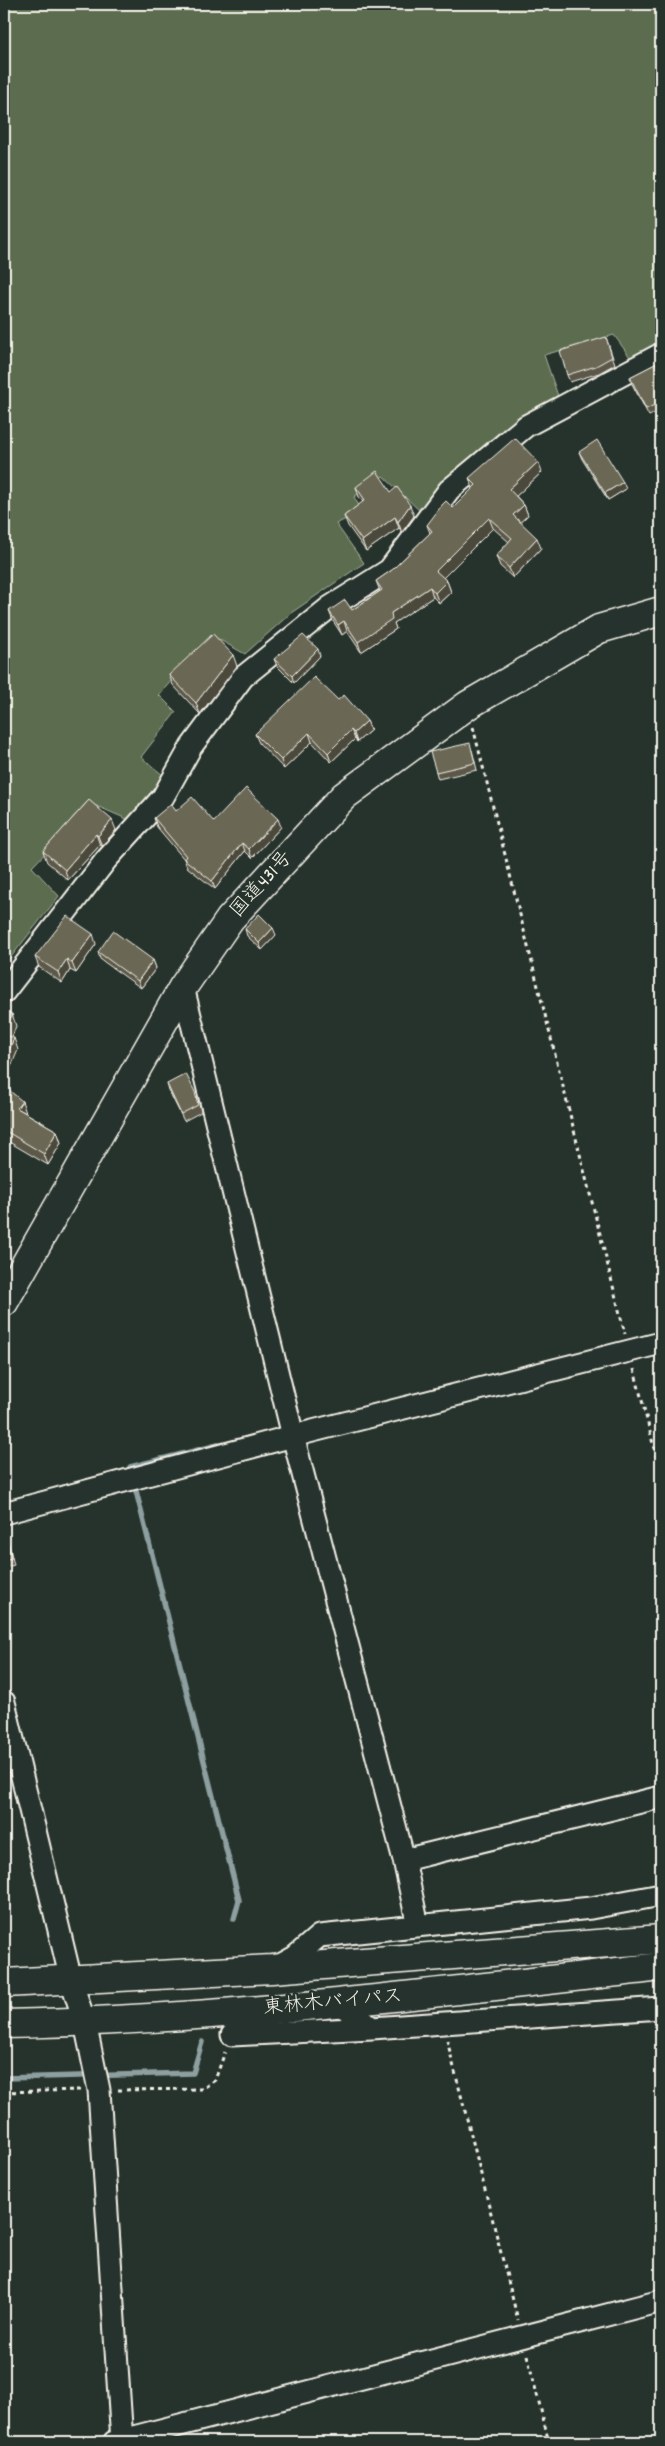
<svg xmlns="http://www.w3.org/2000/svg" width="665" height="2446" viewBox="0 0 665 2446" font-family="Dekko,'Klee One',sans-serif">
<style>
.green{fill:#5c6d50;stroke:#a8af9c}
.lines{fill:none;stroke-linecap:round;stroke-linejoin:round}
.stream{stroke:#8d9f9f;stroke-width:5.5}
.minor-casing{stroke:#f4f1e8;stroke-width:25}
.highway-casing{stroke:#f4f1e8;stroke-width:31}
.path{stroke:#f4f1e8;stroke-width:3;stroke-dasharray:4 4;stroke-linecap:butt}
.minor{stroke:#26332d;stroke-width:21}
.highway{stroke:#26332d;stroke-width:28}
.wall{fill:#5c5948;stroke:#f4f1e8}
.shaded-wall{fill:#4b493b;stroke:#f4f1e8}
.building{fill:#6b6854;stroke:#f4f1e8}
.labels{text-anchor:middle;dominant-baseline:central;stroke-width:5;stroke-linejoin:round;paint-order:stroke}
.street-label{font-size:20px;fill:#f4f1e8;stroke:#26332d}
</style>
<rect width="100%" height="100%" fill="#26332d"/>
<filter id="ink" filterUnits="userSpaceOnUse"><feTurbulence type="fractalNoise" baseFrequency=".02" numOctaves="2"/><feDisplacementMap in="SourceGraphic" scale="10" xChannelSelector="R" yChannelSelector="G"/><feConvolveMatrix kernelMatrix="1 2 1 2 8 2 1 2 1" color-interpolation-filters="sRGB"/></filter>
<g filter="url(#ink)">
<path class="green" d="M4,4H661V345L632,360L614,335L544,355L559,399L421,512L383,476L354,497L362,511L336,524L364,563L291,613L245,654L211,635L159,695L176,712L141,757L164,776L129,820L92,804L32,867L59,896L4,966Z"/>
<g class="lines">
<path class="stream" d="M131,1474L130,1467L218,1445
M134,1483L239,1900L234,1919
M4,2078L193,2073L202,2042"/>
<defs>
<path id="minor" d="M183,987L293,1436L404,1860L418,1926
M4,992L106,860L163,797L191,747L243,677L330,607L389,570L449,490L526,426L661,354
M4,1513L293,1436L661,1343
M4,1702L71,1980L85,2023L99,2090L122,2442
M404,1860L661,1797
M275,1968L295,1957L319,1936L591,1908L661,1895
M335,2003L352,2012L372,2028L661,2008
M232,2035L372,2028
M114,2442L661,2301"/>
<path id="highway" d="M4,1302L183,987L230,919L344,796L468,705L599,629L661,611
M4,1983L272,1969L661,1939
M4,2024C224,2020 443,1992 661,1967"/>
</defs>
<use href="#minor" class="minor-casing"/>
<use href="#highway" class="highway-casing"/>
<path class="path" d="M473,727L625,1334
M634,1369L661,1475
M447,2040L518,2320
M118,2090L202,2089L215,2080L225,2052
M4,2092L80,2090
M527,2355L549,2442"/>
<use href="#minor" class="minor"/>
<use href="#highway" class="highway"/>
</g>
<path class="wall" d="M606,337L615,364L599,373L570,382L567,375Z
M661,361V410L649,416L632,384L630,377Z
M579,452L626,489L608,500L582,459Z
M542,472L516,496L524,505L528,515L520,522L541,548L513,578L500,566L496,556L509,542L493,528L443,578L447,581L451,592L439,603L433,597L394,623L396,629L361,652L347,631L342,635L333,621L329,611L352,610L380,591L376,581L392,570L430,533L427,525L453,508L473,488L469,478Z
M356,487L391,492L414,516L402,532L399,528L366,551L348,526L344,516L363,502L359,497Z
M320,656L294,683L277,666L274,659Z
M237,666L200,714L173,685L169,675Z
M338,700L367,721L371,730L357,742L355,739L331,762L312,742L284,769L259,743L255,734Z
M472,750L477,770L438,779L436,772Z
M89,800L116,830L102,846L100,845L68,880L47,862L43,851Z
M176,811L214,822L281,827L252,858L245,851L215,889L187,867L184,859L157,827L154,818Z
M245,929L276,935L262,950L247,936Z
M96,944L76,973L70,970L62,983L39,967L35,957Z
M98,952L153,960L156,968L141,988L100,959Z
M167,1084L198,1099L201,1112L184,1121L169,1091Z
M4,1086L26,1113L57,1131L61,1143L48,1165L4,1139Z
M4,1526L14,1565L4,1568Z"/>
<path class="shaded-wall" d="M538,462L542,472L513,499L509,489Z
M623,482L626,489L608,500L605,493Z
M410,505L414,516L402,532L398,522Z
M524,505L528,515L516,526L513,515Z
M395,517L399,528L366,551L362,541Z
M489,518L493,528L440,581L436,571Z
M537,538L541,548L513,578L509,568Z
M447,581L451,592L439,603L435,593Z
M430,587L433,597L394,623L396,629L361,652L358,642L391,613Z
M344,621L347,631L342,635L338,625Z
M318,649L320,656L294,683L292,676Z
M233,655L237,666L200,714L196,703Z
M367,721L371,730L357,742L354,733Z
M351,730L355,739L331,762L328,753Z
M309,733L312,742L284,769L281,760Z
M278,819L281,827L252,858L249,849Z
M112,820L116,830L102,846L98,836Z
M96,834L100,845L68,880L65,870Z
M242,843L245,851L215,889L212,881Z
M273,928L276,935L262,950L259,943Z
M93,934L96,944L76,973L72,963Z
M67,959L70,970L62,983L58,972Z
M153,960L156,968L141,988L138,981Z
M12,1014L16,1026L9,1045L4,1034Z
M14,1038L18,1050L4,1083V1062Z
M22,1101L26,1113L17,1108Z
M57,1131L61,1143L48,1165L44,1154Z"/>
<path class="building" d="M606,337L612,357L596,366L567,375L560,351Z
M661,361V402L646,409L630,377Z
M515,438L538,462L509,489L524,505L513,515L537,538L509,568L496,556L512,538L489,518L436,571L447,581L435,593L430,587L391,613L392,619L358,642L344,621L338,625L329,611L345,600L352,610L382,590L376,581L392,570L432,531L427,525L442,505L446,501L453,508L476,485L469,478Z
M597,440L623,482L605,493L579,452Z
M377,471L391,492L397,487L410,505L398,522L395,517L362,541L344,516L365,500L356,487Z
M213,634L233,655L196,703L169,675Z
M303,635L318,649L292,676L274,659Z
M314,677L338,700L344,695L367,721L354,733L351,730L328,753L309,733L281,760L255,734Z
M470,743L475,763L436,772L430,752Z
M246,788L278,819L249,849L242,843L212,881L184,859L186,856L154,818L171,804L176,811L192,797L214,822Z
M89,800L112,820L98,836L96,834L65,870L43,851Z
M259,914L273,928L259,943L245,929Z
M67,916L93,934L72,963L67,959L58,972L35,957Z
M113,931L153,960L138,981L98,952Z
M4,1011L12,1014L4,1034L14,1038L4,1062Z
M186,1074L195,1092L198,1105L181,1114L167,1084Z
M4,1086L22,1101L17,1108L57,1131L44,1154L4,1130Z
M4,1528L12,1558L4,1560Z"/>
</g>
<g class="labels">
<g class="street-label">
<text transform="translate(262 885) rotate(-48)">国道431号</text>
<text transform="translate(333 2003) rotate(-5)">東林木バイパス</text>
</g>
</g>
<rect width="665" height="2446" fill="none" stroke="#26332d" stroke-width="20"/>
<rect x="10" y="10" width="645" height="2426" fill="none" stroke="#f4f1e8" stroke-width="2" filter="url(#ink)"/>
</svg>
